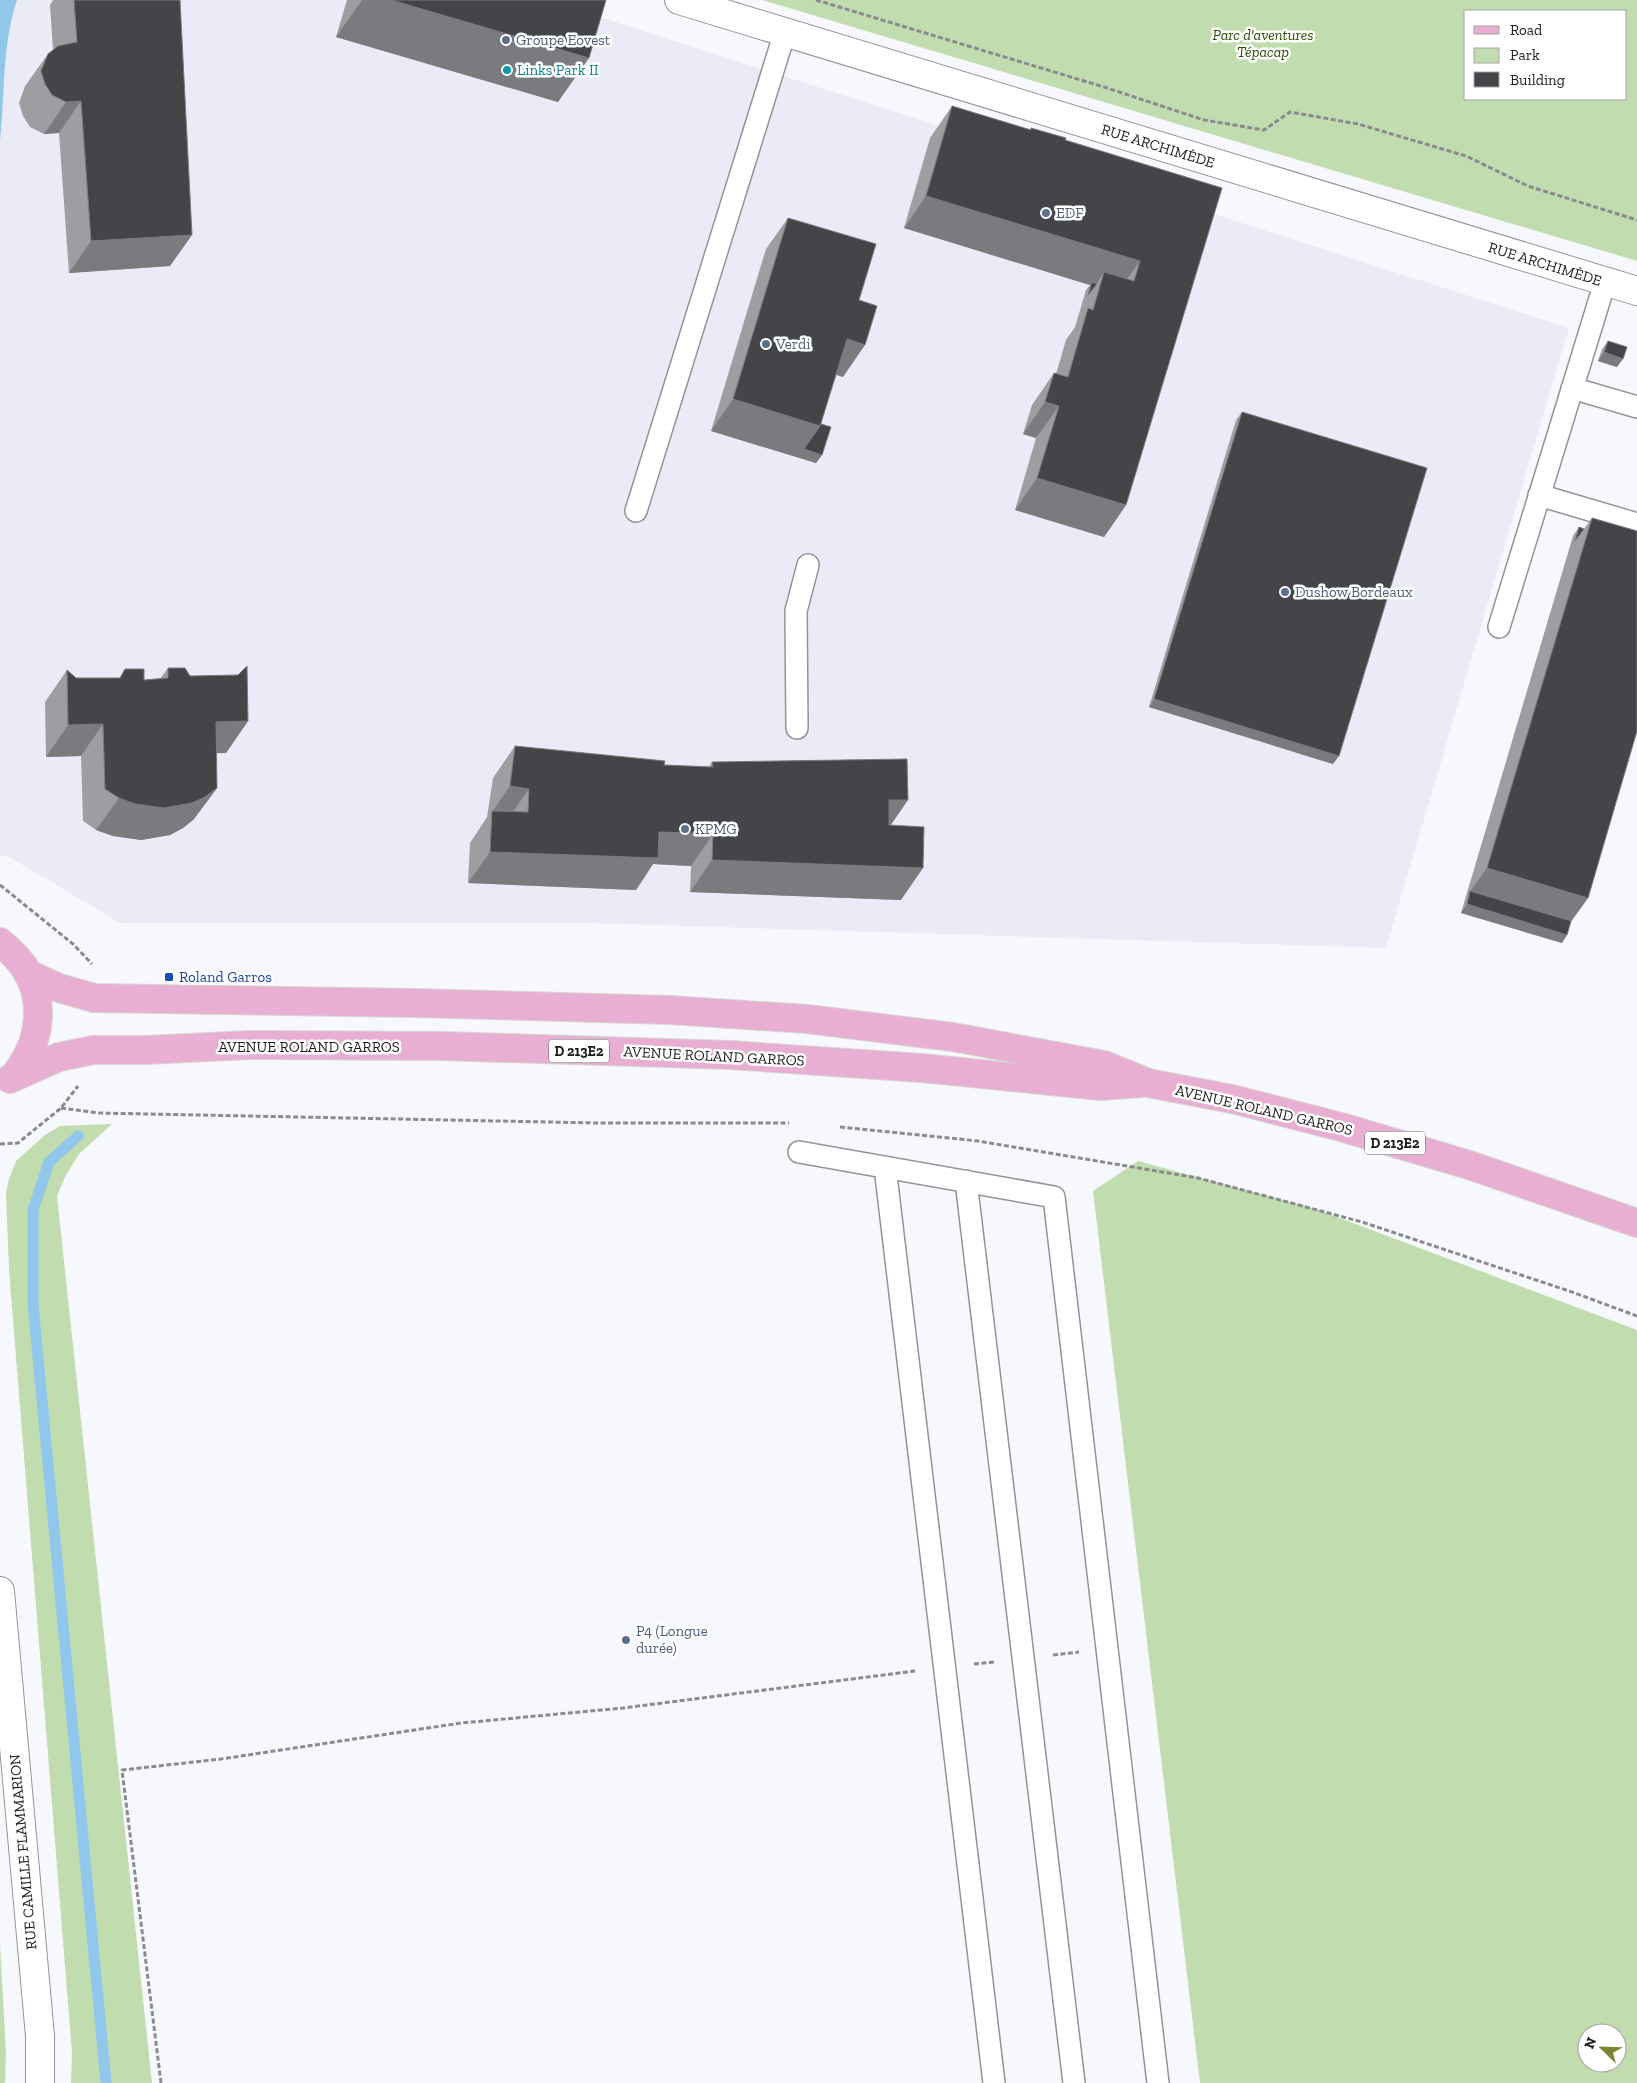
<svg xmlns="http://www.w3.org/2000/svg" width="1637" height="2083" viewBox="0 0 1637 2083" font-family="'Zilla Slab',serif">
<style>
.built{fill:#eaebf7}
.green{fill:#c1ddaf;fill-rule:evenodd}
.water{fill:#90c7eb}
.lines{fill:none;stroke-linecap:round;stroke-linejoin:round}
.stream{stroke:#90c7eb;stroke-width:11}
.lane-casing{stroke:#939498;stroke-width:24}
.street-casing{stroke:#939498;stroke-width:30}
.primary-casing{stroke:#d6d6d6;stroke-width:30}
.path{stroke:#8a8b8e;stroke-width:3;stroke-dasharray:5 2.5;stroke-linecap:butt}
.lane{stroke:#fff;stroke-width:21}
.street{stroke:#fff;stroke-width:28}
.primary{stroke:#e8afd2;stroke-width:28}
.wall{fill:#9e9ea2}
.shaded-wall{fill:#7a7b7e}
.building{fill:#444548;stroke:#7a7b7e}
.service-dot{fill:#5c6f8a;stroke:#fff;stroke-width:2}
.culture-dot{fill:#0f9aa8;stroke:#fff;stroke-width:2}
.transit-dot{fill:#1a4fb4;stroke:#fff;stroke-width:2}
.labels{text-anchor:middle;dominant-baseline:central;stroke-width:5;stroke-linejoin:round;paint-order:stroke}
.shield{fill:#fff;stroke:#5f5f61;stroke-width:1}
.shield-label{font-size:14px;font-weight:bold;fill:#1b1b1d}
.park-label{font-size:15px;font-style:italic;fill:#284c00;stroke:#fff}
.service-label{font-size:15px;fill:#4e5e75;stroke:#fff;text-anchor:start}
.culture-label{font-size:15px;fill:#0d838f;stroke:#fff;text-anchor:start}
.street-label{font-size:15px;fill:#1b1b1d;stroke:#fff}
.transit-label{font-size:15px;fill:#164399;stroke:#fff;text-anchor:start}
</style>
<rect width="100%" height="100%" fill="#f7f8fd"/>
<path class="built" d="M0,0H547L1569,328L1386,948L587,923H120L9,857L0,856Z"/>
<path class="green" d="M762,0H1637V261ZM1466,11H1626V99H1466Z
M112,1124L79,1154L66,1175L57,1196L152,2083H71L72,2053L9,1270L6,1193L9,1179L16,1161L45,1135L60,1126Z
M1138,1161L1316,1209L1637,1330V2083H1200L1093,1191ZM1587,2033H1617V2063H1587Z
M0,1943L6,2053L5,2083H0Z"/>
<path class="water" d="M0,0H17C2,44 5,95 0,141Z"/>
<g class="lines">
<path class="stream" d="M78,1136L49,1162L33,1210V1304L106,2083"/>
<defs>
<path id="lane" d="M1572,388L1637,407
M1539,495L1637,524
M636,511L785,32
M1499,627L1605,282
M797,728L796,611L808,565
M799,1152L1054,1197L1158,2083
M885,1167L994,2083
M966,1181L1074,2083"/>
<path id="street" d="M679,0L1637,291
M0,1591L40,2036V2083"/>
<path id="primary" d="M0,942C11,951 21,961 28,973C44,1003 40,1038 22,1065C19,1070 15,1076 10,1079
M28,974L59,988L94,998L415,1003L670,1010L807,1019L953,1037L1104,1065L1148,1083L1232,1099L1341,1127L1469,1165L1637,1223
M14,1077L59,1057L93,1050H146L250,1045L442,1046L730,1055L922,1068L1100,1086L1141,1083"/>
</defs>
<use href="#lane" class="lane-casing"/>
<use href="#street" class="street-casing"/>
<use href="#primary" class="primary-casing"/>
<path class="path" d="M816,0L1104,87L1204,120L1264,130L1290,112L1358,124L1466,156L1528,186L1637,220
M0,885L73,944L92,964
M61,1108L99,1113L599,1123H789
M840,1127L978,1141L1198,1178L1362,1222L1572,1292L1637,1316
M0,1144L18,1143L61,1108L78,1086
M1053,1655L1079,1652
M974,1664L995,1662
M161,2083L122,1770L221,1759L461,1723L623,1708L915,1671"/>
<use href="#lane" class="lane"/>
<use href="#street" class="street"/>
<use href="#primary" class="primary"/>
</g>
<path class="wall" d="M53,0H180L170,266L69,273L59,133L44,134L30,127L23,116L19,103L25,86L48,54L53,50L50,5Z
M347,0H606L558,102L336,37Z
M952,106L1030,130L1031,128L1065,140L1222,188L1126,505L1104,537L1015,510L1036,438L1023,434L1032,405L1054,373L1056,374L1066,340L1075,327L1086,290L1090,285L904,228L930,138Z
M788,218L859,300L843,377L836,375L821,424L822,455L816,463L711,431L766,249Z
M1608,341L1617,367L1598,361L1602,349Z
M1242,412L1333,764L1149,707L1236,420Z
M1592,518L1588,898L1571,921L1562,943L1461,913L1573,536L1579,527L1584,529Z
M168,668L190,676L248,721L226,753H216L217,788L194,819L183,828L170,835L141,840L113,836L96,830L83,821L81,756L46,757L45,702L67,670L76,678L144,680L160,679Z
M515,746L664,765L709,767L712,762L890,825L901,900L690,892L691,866L653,864L636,890L468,883L470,843L487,817L493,778Z"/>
<path class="shaded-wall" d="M362,0H391L589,58L558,102L336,37Z
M81,101L59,133L44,134L66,102Z
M926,196L1140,261L1117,293L1104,272L1095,286L1092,282L1090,285L904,228Z
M192,235L170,266L69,273L91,241Z
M847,339L865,345L843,377L825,371Z
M1604,352L1623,359L1617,367L1598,361Z
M733,399L820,426L822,455L816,463L711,431Z
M1045,402L1059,406L1036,438L1023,434Z
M1037,478L1126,505L1104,537L1015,510Z
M1154,699L1339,756L1333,764L1149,707Z
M248,721L226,753L194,754L216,722Z
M103,724L81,756L46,757L68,725Z
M510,786L529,789L507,820L492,812Z
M217,788L194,819L183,828L170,835L141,840L113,836L96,830L119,798Z
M889,800H908L886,832Z
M659,832L713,834L691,866L653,864L636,890L468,883L490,852Z
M712,860L923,868L901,900L690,892Z
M1487,868L1588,898L1565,930L1470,891L1464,900Z
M1467,904L1567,935L1562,943L1461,913Z"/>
<path class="building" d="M74,0H180L192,235L91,241L81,101L66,102L52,95L45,84L41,71L48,54L58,46L77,42Z
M391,0H606L589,58Z
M952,106L1031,130V128L1066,138L1065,140L1222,188L1126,505L1037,478L1059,406L1045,402L1054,373L1068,377L1088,308L1093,310L1104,272L1134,281L1140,261L926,196Z
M788,218L876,244L859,300L877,306L865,345L847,339L820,426L733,399Z
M1092,282L1097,284L1088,295Z
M1608,341L1627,347L1623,359L1604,352Z
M1242,412L1427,468L1339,756L1154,699Z
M821,424L831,427L822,455L804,449L820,426Z
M1592,518L1637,531V731L1588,898L1487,868Z
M1579,527L1584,529L1575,541Z
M247,666L248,721L216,722L217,788L205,797L192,803L164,808L135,804L119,798L105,789L103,724L68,725L67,670L76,678H120L125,669H144V680L168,678V668H185L190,676L238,675Z
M515,746L665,761L664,765L713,767L712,762L907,759L908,800H889V825L924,827L923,868L712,860L713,834L659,832L658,858L490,852L492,811L528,812L529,789L510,786Z
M1470,891L1571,921L1567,935L1467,904Z"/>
<g class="service-dot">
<circle cx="506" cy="40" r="5"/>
<circle cx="1046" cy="213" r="5"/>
<circle cx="766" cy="344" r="5"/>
<circle cx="1285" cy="592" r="5"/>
<circle cx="685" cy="829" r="5"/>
<circle cx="626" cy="1640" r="5"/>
</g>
<circle class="culture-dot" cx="507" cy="70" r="5"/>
<rect class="transit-dot" x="164" y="972" width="10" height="10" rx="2.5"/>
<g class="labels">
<g class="shield">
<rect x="549" y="1039.5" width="60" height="23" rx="4"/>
<rect x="1365" y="1131.5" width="60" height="23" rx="4"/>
</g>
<g class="shield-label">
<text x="579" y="1051">D 213E2</text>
<text x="1395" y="1143">D 213E2</text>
</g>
<g class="park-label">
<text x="1263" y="35">Parc d'aventures<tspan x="1263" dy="17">Tépacap</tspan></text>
</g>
<g class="service-label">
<text x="516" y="40">Groupe Eovest</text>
<text x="1056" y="213">EDF</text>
<text x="776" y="344">Verdi</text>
<text x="1295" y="592">Dushow Bordeaux</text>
<text x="695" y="829">KPMG</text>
<text x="636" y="1631">P4 (Longue<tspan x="636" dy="17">durée)</tspan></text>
</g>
<g class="culture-label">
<text x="517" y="70">Links Park II</text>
</g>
<g class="street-label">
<text transform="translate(1158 146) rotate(17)">RUE ARCHIMÈDE</text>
<text transform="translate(1545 264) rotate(17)">RUE ARCHIMÈDE</text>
<text x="309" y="1047">AVENUE ROLAND GARROS</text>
<text transform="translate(714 1056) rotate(3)">AVENUE ROLAND GARROS</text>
<text transform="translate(1264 1110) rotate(13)">AVENUE ROLAND GARROS</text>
<text transform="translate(23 1852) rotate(-95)">RUE CAMILLE FLAMMARION</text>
</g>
<g class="transit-label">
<text x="179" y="977">Roland Garros</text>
</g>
</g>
<rect x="1464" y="10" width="162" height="90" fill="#ffffff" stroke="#a4a4a5"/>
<rect x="1474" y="26" width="25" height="8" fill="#e8afd2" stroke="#a4a4a5"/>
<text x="1510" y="35" font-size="15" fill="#1b1b1d">Road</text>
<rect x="1474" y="48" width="25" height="15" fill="#c1ddaf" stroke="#a4a4a5"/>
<text x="1510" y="60" font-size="15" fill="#1b1b1d">Park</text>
<rect x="1474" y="72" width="25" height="15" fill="#444548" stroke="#a4a4a5"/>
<text x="1510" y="85" font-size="15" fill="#1b1b1d">Building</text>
<g transform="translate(1602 2048) rotate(293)"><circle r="24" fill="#ffffff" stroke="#a4a4a5"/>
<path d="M0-4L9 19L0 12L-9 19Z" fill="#7d8733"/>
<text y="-8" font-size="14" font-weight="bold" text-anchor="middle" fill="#1b1b1d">N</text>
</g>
</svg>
